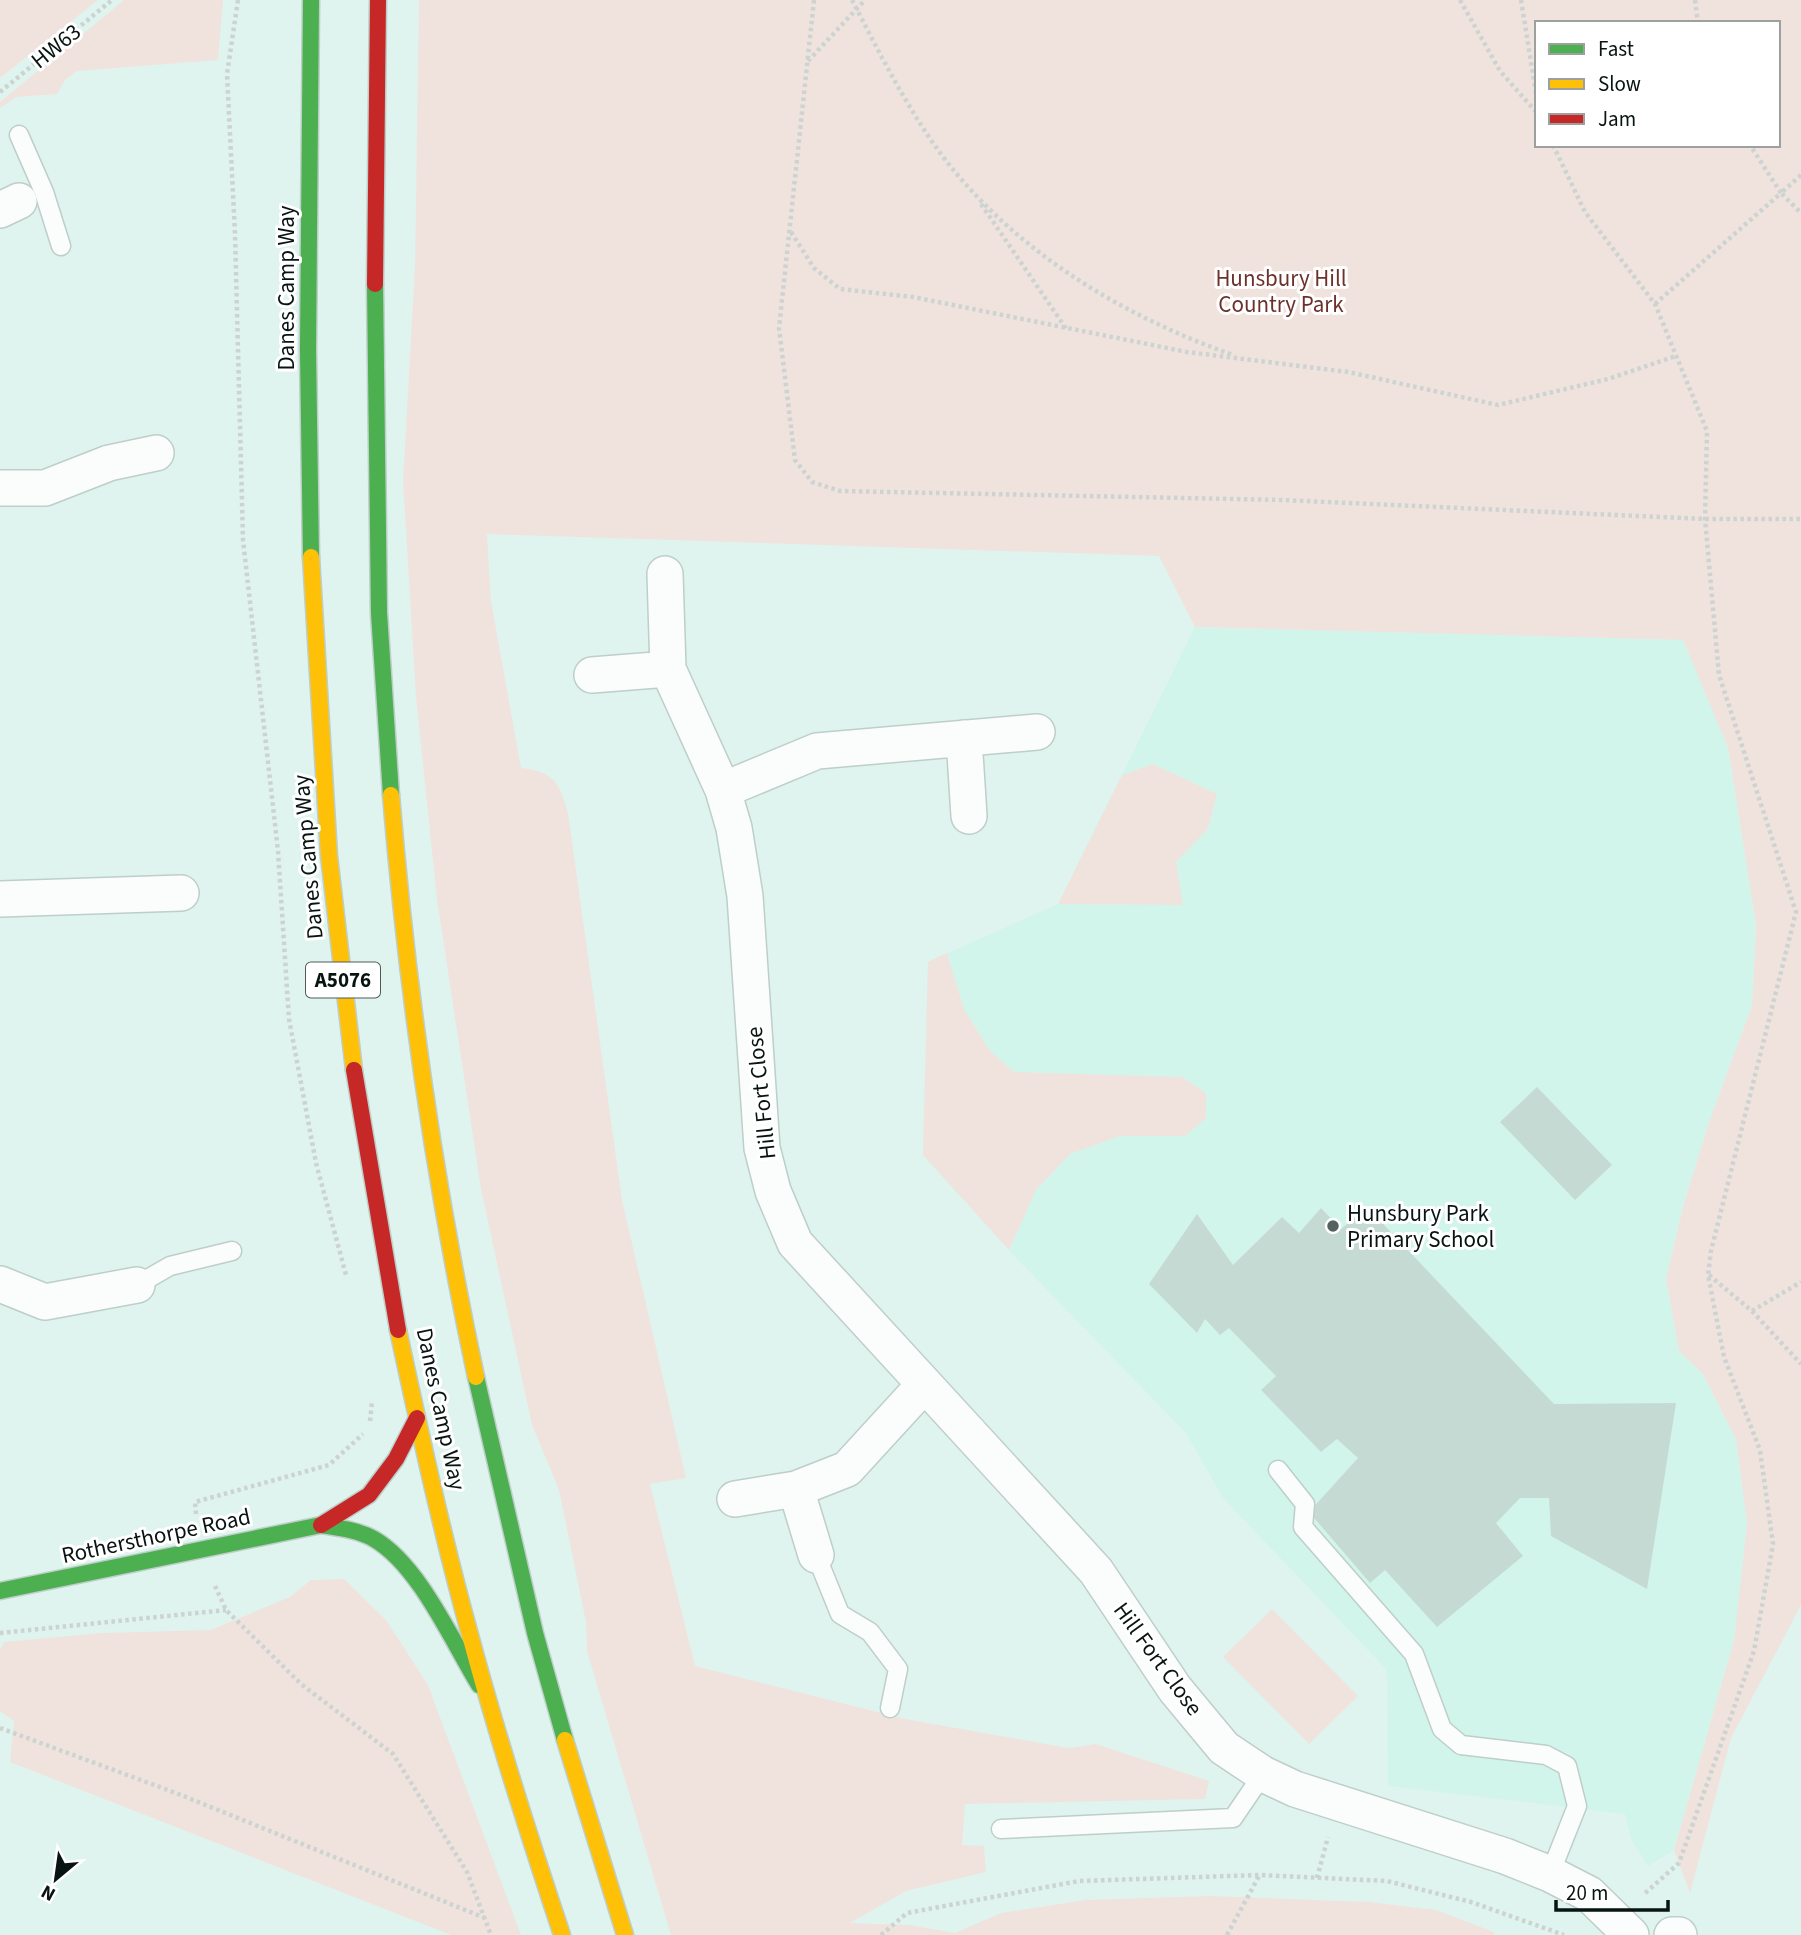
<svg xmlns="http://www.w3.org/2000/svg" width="1801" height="1935" viewBox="0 0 1801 1935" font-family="'Source Sans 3',sans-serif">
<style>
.built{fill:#d2f5eb}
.green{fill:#f0e3de;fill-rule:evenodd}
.building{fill:#c6dad4}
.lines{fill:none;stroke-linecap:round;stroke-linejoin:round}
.lane-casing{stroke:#becec9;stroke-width:21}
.street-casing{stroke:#becec9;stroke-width:38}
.fast-casing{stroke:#becec9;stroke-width:19}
.slow-casing{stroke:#becec9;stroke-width:19}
.jam-casing{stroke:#becec9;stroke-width:19}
.path{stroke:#ccd3d1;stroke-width:4.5;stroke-dasharray:3.5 3.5;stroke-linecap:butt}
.lane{stroke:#fafdfc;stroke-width:18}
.street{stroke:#fafdfc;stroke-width:35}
.fast{stroke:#4caf50;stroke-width:16}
.slow{stroke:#ffc107;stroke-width:16}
.jam{stroke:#c62828;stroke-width:16}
.poi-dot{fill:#53625e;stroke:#fff;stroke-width:2.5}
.labels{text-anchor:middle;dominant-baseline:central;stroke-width:6;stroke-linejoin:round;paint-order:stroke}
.shield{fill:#fff;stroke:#515a58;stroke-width:2}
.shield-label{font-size:21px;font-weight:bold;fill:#071411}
.street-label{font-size:23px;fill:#071411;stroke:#fff}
.park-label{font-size:23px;fill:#6e302b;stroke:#fff}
.poi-label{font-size:23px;fill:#071411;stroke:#fff;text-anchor:start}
</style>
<rect width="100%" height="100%" fill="#dff4ee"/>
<path class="built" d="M1195,627L1683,639L1728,748L1756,925L1752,1006L1710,1119L1684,1203L1666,1279L1679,1351L1703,1374L1736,1439L1748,1530L1734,1640L1674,1850L1648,1866L1632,1841L1625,1814L1388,1786L1387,1670L1223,1498L1186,1433L1019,1261L923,1155L928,962L1058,904Z"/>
<path class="green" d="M0,0H98L0,78Z
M124,0H223L218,60L77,71L65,80L57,94L17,97L0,108V102Z
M419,0H1801V1605L1731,1738L1690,1893L1674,1850L1734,1640L1747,1524L1736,1439L1703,1374L1679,1351L1666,1279L1684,1203L1710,1119L1752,1006L1756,925L1728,748L1683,640L1195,627L1159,556L487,534L491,601L521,768C555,772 559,783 568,813L622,1200L686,1478L650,1484L695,1666L905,1719L1069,1748L1096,1744L1209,1781L1205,1799L965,1804L962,1845L984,1846L986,1872L906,1891L850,1923L909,1925L955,1933L1001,1913L1085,1900L1210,1896L1369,1902L1436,1910L1494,1932V1935H671L587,1651L586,1622L559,1490L532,1425L481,1189L437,899L416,697L403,481L415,266ZM1537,23H1778V145H1537Z
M1153,764L1217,794L1208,829L1176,862L1183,905L1058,904L1122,775Z
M947,953L964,1009L990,1051L1014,1072L1182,1077L1206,1093V1118L1185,1136H1120L1070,1154L1036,1190L1009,1250L923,1155L928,962Z
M344,1579L386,1620L428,1685L521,1935H451L10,1762L14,1721L0,1711V1650L4,1642L102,1633L211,1630L290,1597L311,1580Z
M1272,1609L1358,1696L1309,1744L1223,1657Z"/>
<path class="building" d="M1537,1087L1612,1165L1575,1200L1500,1122Z
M1367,1207L1554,1404L1676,1403L1647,1589L1551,1536L1549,1498H1520L1496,1523L1523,1556L1437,1627L1385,1570L1370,1583L1309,1512L1358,1458L1337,1439L1321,1452L1261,1390L1276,1376L1229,1328L1220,1335L1205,1319L1197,1333L1149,1284L1197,1214L1233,1265L1282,1217L1299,1233L1321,1208L1341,1229Z"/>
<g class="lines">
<defs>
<path id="lane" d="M19,135L44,192L61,246
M137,1285L170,1266L232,1251
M1278,1470L1305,1504L1303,1527L1414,1654L1442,1729L1461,1745L1546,1755L1567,1766L1577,1806L1550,1874
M816,1555L840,1614L870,1632L898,1669L890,1708
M1001,1829L1233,1818L1263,1774"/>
<path id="street" d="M0,210L19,201
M0,488H45L109,463L156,453
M665,574L668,669L723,790L734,828L745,896L762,1148L773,1191L795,1243L1096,1571L1175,1689L1224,1748L1263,1774L1295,1789L1505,1856L1550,1874L1589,1894L1631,1935
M592,675L668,669
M964,738L969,816
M723,790L817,751L1037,732
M0,899L181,893
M0,1284L45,1302L137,1285
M796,1489L816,1555
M735,1499L796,1489L847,1469L923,1386
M1672,1935H1679"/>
<path id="fast" d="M311,0L308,350L311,557
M375,284L379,613L391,795
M476,1377L535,1633L565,1740
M0,1591L321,1525C339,1528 358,1530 374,1539C419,1565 452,1641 479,1685"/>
<path id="slow" d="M311,557L329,856L354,1070
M391,795C407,990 435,1185 476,1377
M398,1330C420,1432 442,1534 470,1635C497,1736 529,1836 562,1935
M565,1740L625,1935"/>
<path id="jam" d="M375,284L378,0
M354,1070L398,1330
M321,1525L369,1495L396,1459L417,1418"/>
</defs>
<use href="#lane" class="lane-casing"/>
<use href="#street" class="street-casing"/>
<use href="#fast" class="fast-casing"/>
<use href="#slow" class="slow-casing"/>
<use href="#jam" class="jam-casing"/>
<path class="path" d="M238,0L227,74L235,234L243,540L278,851L289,1019L316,1163L346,1275
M814,0L779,328L795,460L812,482L840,491L1282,500L1705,519H1801
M852,0C881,56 916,126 956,173C1028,259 1128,318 1233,355
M1460,0L1500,71L1537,113
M1521,0L1537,99
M1695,0L1698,23
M808,61L865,0
M0,92L112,0
M1553,145L1585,212L1655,304L1707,431L1705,519L1719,675L1796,912L1711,1251L1708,1275L1724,1357L1760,1450L1773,1544L1754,1651L1679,1863L1643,1895
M1801,175L1781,193L1801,213
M981,204L1067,330
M791,232L814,268L840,289L913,297L1187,352L1348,372L1498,405L1608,379L1676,356
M1655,304L1781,193L1750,145
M1709,1275L1752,1311L1801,1364
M1752,1311L1801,1282
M370,1421L372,1402
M196,1514L195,1502L329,1465L363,1434
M215,1586L226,1610L301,1684L393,1754L467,1872L491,1935
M0,1633L226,1610
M0,1728L176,1793L485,1918
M1317,1878L1328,1837
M881,1935L907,1913L1079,1881L1260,1875L1387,1881L1471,1902L1564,1935
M1227,1935L1259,1876"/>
<use href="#lane" class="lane"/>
<use href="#street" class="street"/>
<use href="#fast" class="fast"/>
<use href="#slow" class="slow"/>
<use href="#jam" class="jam"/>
</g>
<circle class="poi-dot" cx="1333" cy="1226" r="7"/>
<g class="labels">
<rect class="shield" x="306" y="962.5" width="74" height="35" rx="5"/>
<g class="shield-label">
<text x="343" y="980">A5076</text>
</g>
<g class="street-label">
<text transform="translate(56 46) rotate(-39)">HW63</text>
<text transform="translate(286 288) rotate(-90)">Danes Camp Way</text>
<text transform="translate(308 857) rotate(-95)">Danes Camp Way</text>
<text transform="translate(761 1093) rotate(-96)">Hill Fort Close</text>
<text transform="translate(441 1409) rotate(78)">Danes Camp Way</text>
<text transform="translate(156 1536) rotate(-12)">Rothersthorpe Road</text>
<text transform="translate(1158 1659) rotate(54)">Hill Fort Close</text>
</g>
<g class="park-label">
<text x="1281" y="278">Hunsbury Hill<tspan x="1281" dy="26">Country Park</tspan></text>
</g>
<g class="poi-label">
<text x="1347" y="1213">Hunsbury Park<tspan x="1347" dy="26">Primary School</tspan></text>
</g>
</g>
<rect x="1535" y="21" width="245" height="126" fill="#ffffff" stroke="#9ca1a0" stroke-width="2"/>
<rect x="1549" y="44" width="35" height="10" fill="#4caf50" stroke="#9ca1a0" stroke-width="2"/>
<text x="1598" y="56" font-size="21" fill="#071411">Fast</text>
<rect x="1549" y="79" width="35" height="10" fill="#ffc107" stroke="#9ca1a0" stroke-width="2"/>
<text x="1598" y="91" font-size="21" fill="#071411">Slow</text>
<rect x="1549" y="114" width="35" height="10" fill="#c62828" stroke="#9ca1a0" stroke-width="2"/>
<text x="1598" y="126" font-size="21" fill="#071411">Jam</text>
<g transform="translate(56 1879) rotate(209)" stroke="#ffffff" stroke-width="5" paint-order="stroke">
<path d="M0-5L12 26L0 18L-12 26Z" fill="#071411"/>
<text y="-10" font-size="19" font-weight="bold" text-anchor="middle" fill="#071411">N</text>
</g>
<path d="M1556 1900v10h112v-10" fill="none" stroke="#071411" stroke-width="3.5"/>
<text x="1566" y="1900" font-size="21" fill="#071411" stroke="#ffffff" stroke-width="5" paint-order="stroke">20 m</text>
</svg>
